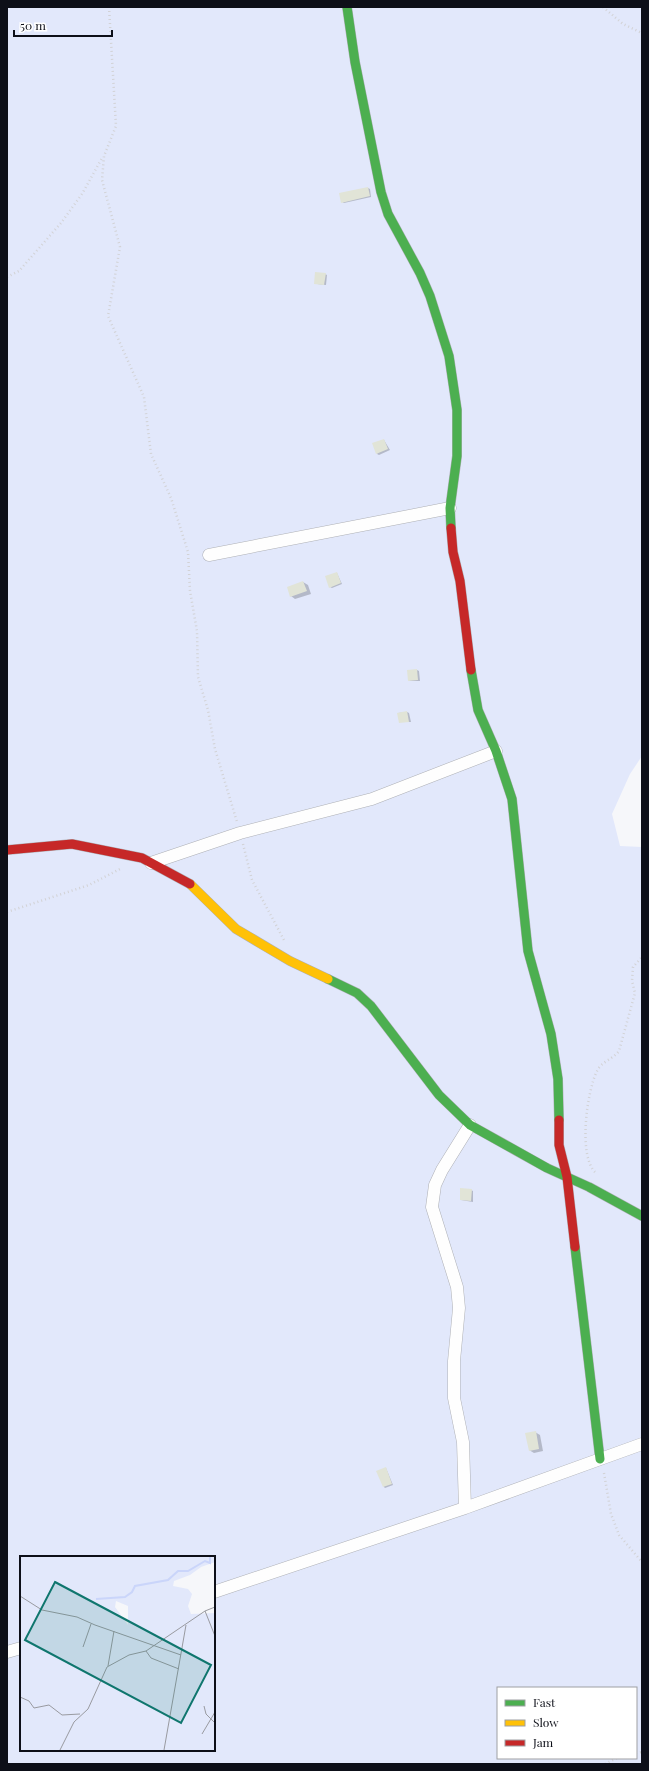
<svg xmlns="http://www.w3.org/2000/svg" width="649" height="1771" viewBox="0 0 649 1771" font-family="'Playfair Display',serif">
<style>
.green{fill:#e2e8fb;fill-rule:evenodd}
.shadow{fill:#0003}
.building{fill:#e1e4d7}
.lines{fill:none;stroke-linecap:round;stroke-linejoin:round}
.street-casing{stroke:#aeb0b5;stroke-width:13}
.fast-casing{stroke:#aeb0b5;stroke-width:10}
.slow-casing{stroke:#aeb0b5;stroke-width:10}
.jam-casing{stroke:#aeb0b5;stroke-width:10}
.path{stroke:#d2d2d5;stroke-width:2.5;stroke-dasharray:1 3;stroke-linecap:butt}
.street{stroke:#fefefe;stroke-width:12}
.fast{stroke:#4caf50;stroke-width:9}
.slow{stroke:#ffc107;stroke-width:9}
.jam{stroke:#c62828;stroke-width:9}
.inset-river{fill:none;stroke:#cad5fa;stroke-width:2}
.inset-road{fill:none;stroke:#999aa0;stroke-width:1}
.view{fill:#0f766e;fill-opacity:0.15;stroke:#0f766e;stroke-width:2}
.inset-edge{fill:none;stroke:#0d0f18;stroke-width:2}
</style>
<rect width="100%" height="100%" fill="#f6f7fa"/>
<path class="green" d="M7,7H642V756L630,774L612,814L620,846L642,847V1764H7ZM21,1557H214V1750H21ZM498,1688H636V1758H498Z"/>
<path class="shadow" d="M368,188L370,189L371,197L344,203L342,202Z
M325,274L327,275L326,285L317,284Z
M384,440L390,450L379,455L377,454Z
M337,573L342,584L332,588L330,587Z
M303,582L308,585L311,594L295,599L291,596Z
M417,670L419,671L420,681H409Z
M407,712L409,713L411,722H400L398,713Z
M471,1190L473,1191V1202L461,1200Z
M535,1432L540,1435L543,1451L534,1453L529,1450Z
M386,1468L393,1485L385,1488L384,1487Z"/>
<path class="building" d="M368,187L370,196L341,203L339,193Z
M315,272L326,273L324,285L314,284Z
M384,439L388,449L376,454L372,443Z
M337,572L341,583L329,588L325,576Z
M303,581L307,591L290,597L287,587Z
M417,669L418,680L408,681L407,670Z
M407,711L409,722L399,723L397,713Z
M460,1188L472,1189L471,1201L460,1200Z
M536,1431L539,1449L529,1451L525,1433Z
M386,1467L392,1484L383,1487L376,1471Z"/>
<g class="lines">
<defs>
<path id="street" d="M209,555L450,508
M151,863L240,833L372,799L496,751
M465,1508L463,1442L454,1398V1361L459,1308L457,1287L432,1207L435,1185L442,1170L470,1125
M214,1592L465,1508L642,1444
M7,1652L21,1648"/>
<path id="fast" d="M347,7L355,62L381,192L388,214L420,273L430,296L449,356L457,410V456L450,508L451,528
M471,670L478,710L496,751L512,799L528,951L551,1034L558,1079L559,1120
M328,979L357,993L371,1006L439,1095L470,1125L547,1168L589,1187L642,1216
M575,1247L600,1459"/>
<path id="slow" d="M190,884L236,929L290,961L328,979"/>
<path id="jam" d="M451,528L453,552L460,581L471,670
M7,850L72,844L142,858L190,884
M559,1120V1145L567,1177L575,1247"/>
</defs>
<use href="#street" class="street-casing"/>
<use href="#fast" class="fast-casing"/>
<use href="#slow" class="slow-casing"/>
<use href="#jam" class="jam-casing"/>
<path class="path" d="M109,7L116,126L104,156L102,180L120,247L108,316L144,397L151,454L171,498L188,552L190,591L197,631L198,677L208,710L215,749L237,822
M603,7L623,24L642,33
M7,277L19,271L61,223L82,194L102,158
M243,844L252,880L284,940
M7,912L89,885L120,869
M595,1172C578,1155 587,1091 597,1071C601,1062 613,1059 619,1051L635,993L632,981L633,967L642,957
M604,1473L611,1514L619,1535L642,1562
M636,1753L642,1752
M605,1764L617,1758"/>
<use href="#street" class="street"/>
<use href="#fast" class="fast"/>
<use href="#slow" class="slow"/>
<use href="#jam" class="jam"/>
</g>
<g transform="translate(20 1556)">
<rect width="195" height="195" fill="#f6f7fa"/>
<path d="M0,1H195V6L181,11L170,19L154,25L153,30L168,33L172,38L168,50L171,58L195,57V194H0ZM96,45L108,50V69L95,51Z" fill="#e2e8fb" fill-rule="evenodd"/>
<path class="inset-river" d="M76,43L105,41L112,36L115,30L148,24L158,15H168L185,5L190,7V1"/>
<path class="inset-road" d="M0,40L22,54L57,61L75,69L161,99M185,55L195,80M63,91L71,68M126,95L131,102L159,113M88,110L94,75M0,141L9,145L14,152L29,149L42,159L60,158M184,150L186,158L195,167M182,178L195,156M40,194L54,166L68,153L87,111L109,99L126,95L185,55L195,51M144,194L166,69"/>
<path class="view" d="M35,26L191,109L161,167L5,84Z"/>
<rect width="195" height="195" class="inset-edge"/>
</g>
<rect width="649" height="1771" fill="none" stroke="#0d0f18" stroke-width="16"/>
<rect x="497" y="1687" width="140" height="72" fill="#ffffff" stroke="#9e9fa3"/>
<rect x="505" y="1700" width="20" height="6" fill="#4caf50" stroke="#9e9fa3"/>
<text x="533" y="1707" font-size="12" fill="#0d0f18">Fast</text>
<rect x="505" y="1720" width="20" height="6" fill="#ffc107" stroke="#9e9fa3"/>
<text x="533" y="1727" font-size="12" fill="#0d0f18">Slow</text>
<rect x="505" y="1740" width="20" height="6" fill="#c62828" stroke="#9e9fa3"/>
<text x="533" y="1747" font-size="12" fill="#0d0f18">Jam</text>
<path d="M14 30v6h98v-6" fill="none" stroke="#0d0f18" stroke-width="2"/>
<text x="20" y="30" font-size="12" fill="#0d0f18" stroke="#ffffff" stroke-width="3" paint-order="stroke">50 m</text>
</svg>
